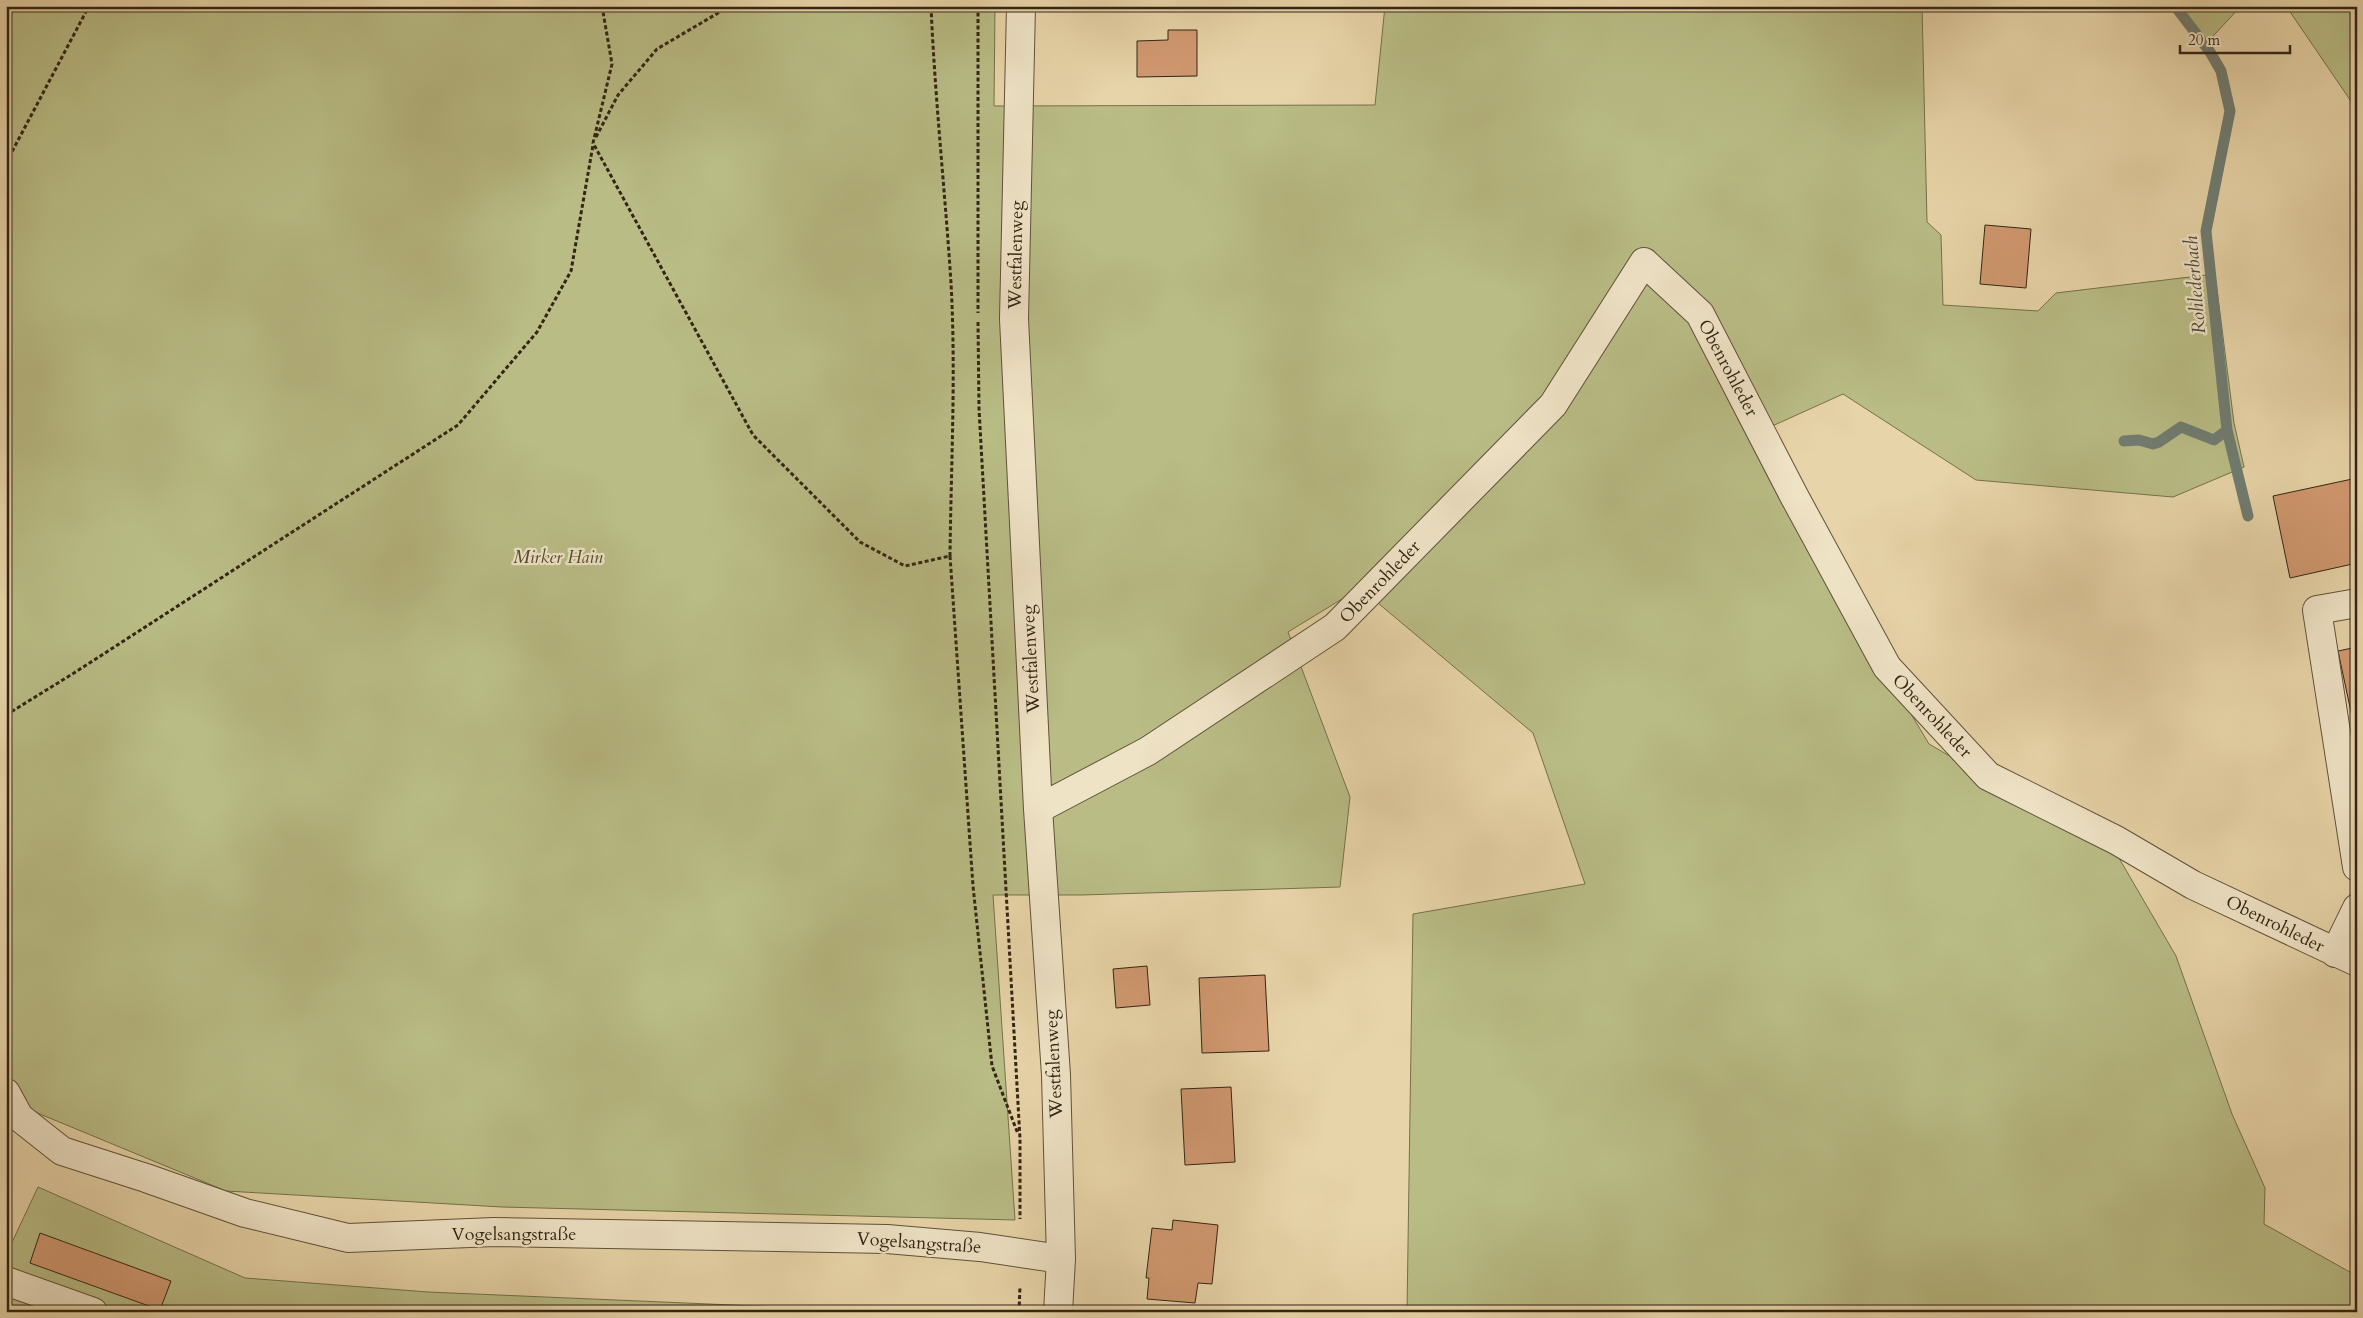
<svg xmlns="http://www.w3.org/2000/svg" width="2363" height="1318" viewBox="0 0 2363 1318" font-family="Cardo,serif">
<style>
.green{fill:#b9bc85;stroke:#76704c}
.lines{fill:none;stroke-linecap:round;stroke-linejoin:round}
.stream{stroke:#707d72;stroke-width:11}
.building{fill:#d19971;stroke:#332514}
.minor-casing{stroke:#605139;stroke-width:30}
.path{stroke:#332514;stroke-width:3;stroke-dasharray:4 2.5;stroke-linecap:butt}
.minor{stroke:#efe3c6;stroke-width:28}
.labels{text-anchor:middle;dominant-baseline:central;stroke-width:4.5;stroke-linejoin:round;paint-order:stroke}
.street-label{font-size:18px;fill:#332514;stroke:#efe3c6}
.park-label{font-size:18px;font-style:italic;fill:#544b30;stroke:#efe3c6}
.water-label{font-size:19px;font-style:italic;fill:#4c4a3b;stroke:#efe3c6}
</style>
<rect width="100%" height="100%" fill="#e7d4a8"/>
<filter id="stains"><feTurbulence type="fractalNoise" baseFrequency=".004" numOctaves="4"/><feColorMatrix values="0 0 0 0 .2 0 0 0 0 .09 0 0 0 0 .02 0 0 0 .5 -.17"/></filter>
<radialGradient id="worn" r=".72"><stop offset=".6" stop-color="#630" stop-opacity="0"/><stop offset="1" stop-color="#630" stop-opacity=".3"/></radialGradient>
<path class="green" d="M6,6H995L994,106L1375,105L1385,6H1922L1927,222L1941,235L1943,305L2038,311L2056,293L2215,274L2234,423L2244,467L2173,497L1976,480L1843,394L1770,427L1819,560L1929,744L2116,853L2176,956L2232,1114L2265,1188L2264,1224L2357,1276V1312H1407L1413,914L1585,884L1533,733L1360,588L1288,632L1350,797L1340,887L1082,895H993L1015,1220L502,1207L226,1191L6,1100Z
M2177,6H2241L2202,48Z
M2286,6H2357V110Z
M38,1187L245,1278L428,1292L896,1312H6V1255Z"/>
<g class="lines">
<path class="stream" d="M2175,6L2210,52L2221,71L2230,111L2206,231L2227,430L2248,516
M2124,441L2139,440L2153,444L2159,442L2181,427L2214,440L2227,430"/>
</g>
<path class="building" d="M1168,30H1197V76L1137,77V41L1168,40Z
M1985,225L2031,229L2026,288L1980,284Z
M2357,478V563L2290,578L2273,496Z
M2357,647V740L2338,651Z
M1147,966L1150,1005L1116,1008L1113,969Z
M1265,975L1269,1051L1202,1053L1199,978Z
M1231,1087L1235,1162L1185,1165L1181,1089Z
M1173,1220L1218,1225L1212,1284L1198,1283L1195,1303L1147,1299L1149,1278H1146L1152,1228L1172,1230Z
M40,1233L171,1281L160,1310L30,1263Z"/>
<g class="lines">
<defs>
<path id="minor" d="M1021,6L1014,319L1038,809L1056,1075L1061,1259L1058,1312
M2357,603L2317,610L2357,867
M1038,809L1148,751L1335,627L1553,405L1644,262L1700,314L1793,494L1887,667L1988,776L2116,840L2193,885L2357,962
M2335,953L2357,908
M6,1093L19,1117L62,1151L146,1178L245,1213L348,1238L494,1232L887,1239L980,1247L1061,1259
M6,1281L93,1312"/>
</defs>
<use href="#minor" class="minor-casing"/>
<path class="path" d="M602,6L612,64L593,143L753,435L860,542L905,566L950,556C951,466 956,373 951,283C945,191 935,99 931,6
M978,6V313
M596,137L618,95L657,49L730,6
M6,163L89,6
M978,322L979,409L1020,1139V1219
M950,556L973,886L992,1066L1018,1134
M6,715L74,673L458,425L537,332L571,271L593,145
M1019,1312L1020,1286"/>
<use href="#minor" class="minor"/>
</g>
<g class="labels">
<g class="street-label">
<text transform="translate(1016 255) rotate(-89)">Westfalenweg</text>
<text transform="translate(1728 368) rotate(62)">Obenrohleder</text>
<text transform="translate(1380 582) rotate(-46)">Obenrohleder</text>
<text transform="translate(1031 659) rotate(-93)">Westfalenweg</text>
<text transform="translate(1932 716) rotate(47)">Obenrohleder</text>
<text transform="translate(2275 924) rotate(26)">Obenrohleder</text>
<text transform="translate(1054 1064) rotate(-93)">Westfalenweg</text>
<text x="514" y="1234">Vogelsangstraße</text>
<text transform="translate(919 1243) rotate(4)">Vogelsangstraße</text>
</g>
<g class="park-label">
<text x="558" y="557">Mirker Hain</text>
</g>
<g class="water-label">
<text transform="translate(2195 285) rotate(-95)">Rohlederbach</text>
</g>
</g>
<rect width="2363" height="1318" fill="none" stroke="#e7d4a8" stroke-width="25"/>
<rect x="8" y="8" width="2348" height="1303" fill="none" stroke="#332514" stroke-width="2.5"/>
<rect x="12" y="12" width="2338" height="1293" fill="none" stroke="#332514"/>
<path d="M2180 45v8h110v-8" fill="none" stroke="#332514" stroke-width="2.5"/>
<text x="2188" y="45" font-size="15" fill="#332514" stroke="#efe3c6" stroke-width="4" paint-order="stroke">20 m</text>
<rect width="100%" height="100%" filter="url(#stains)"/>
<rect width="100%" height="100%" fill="url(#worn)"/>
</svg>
